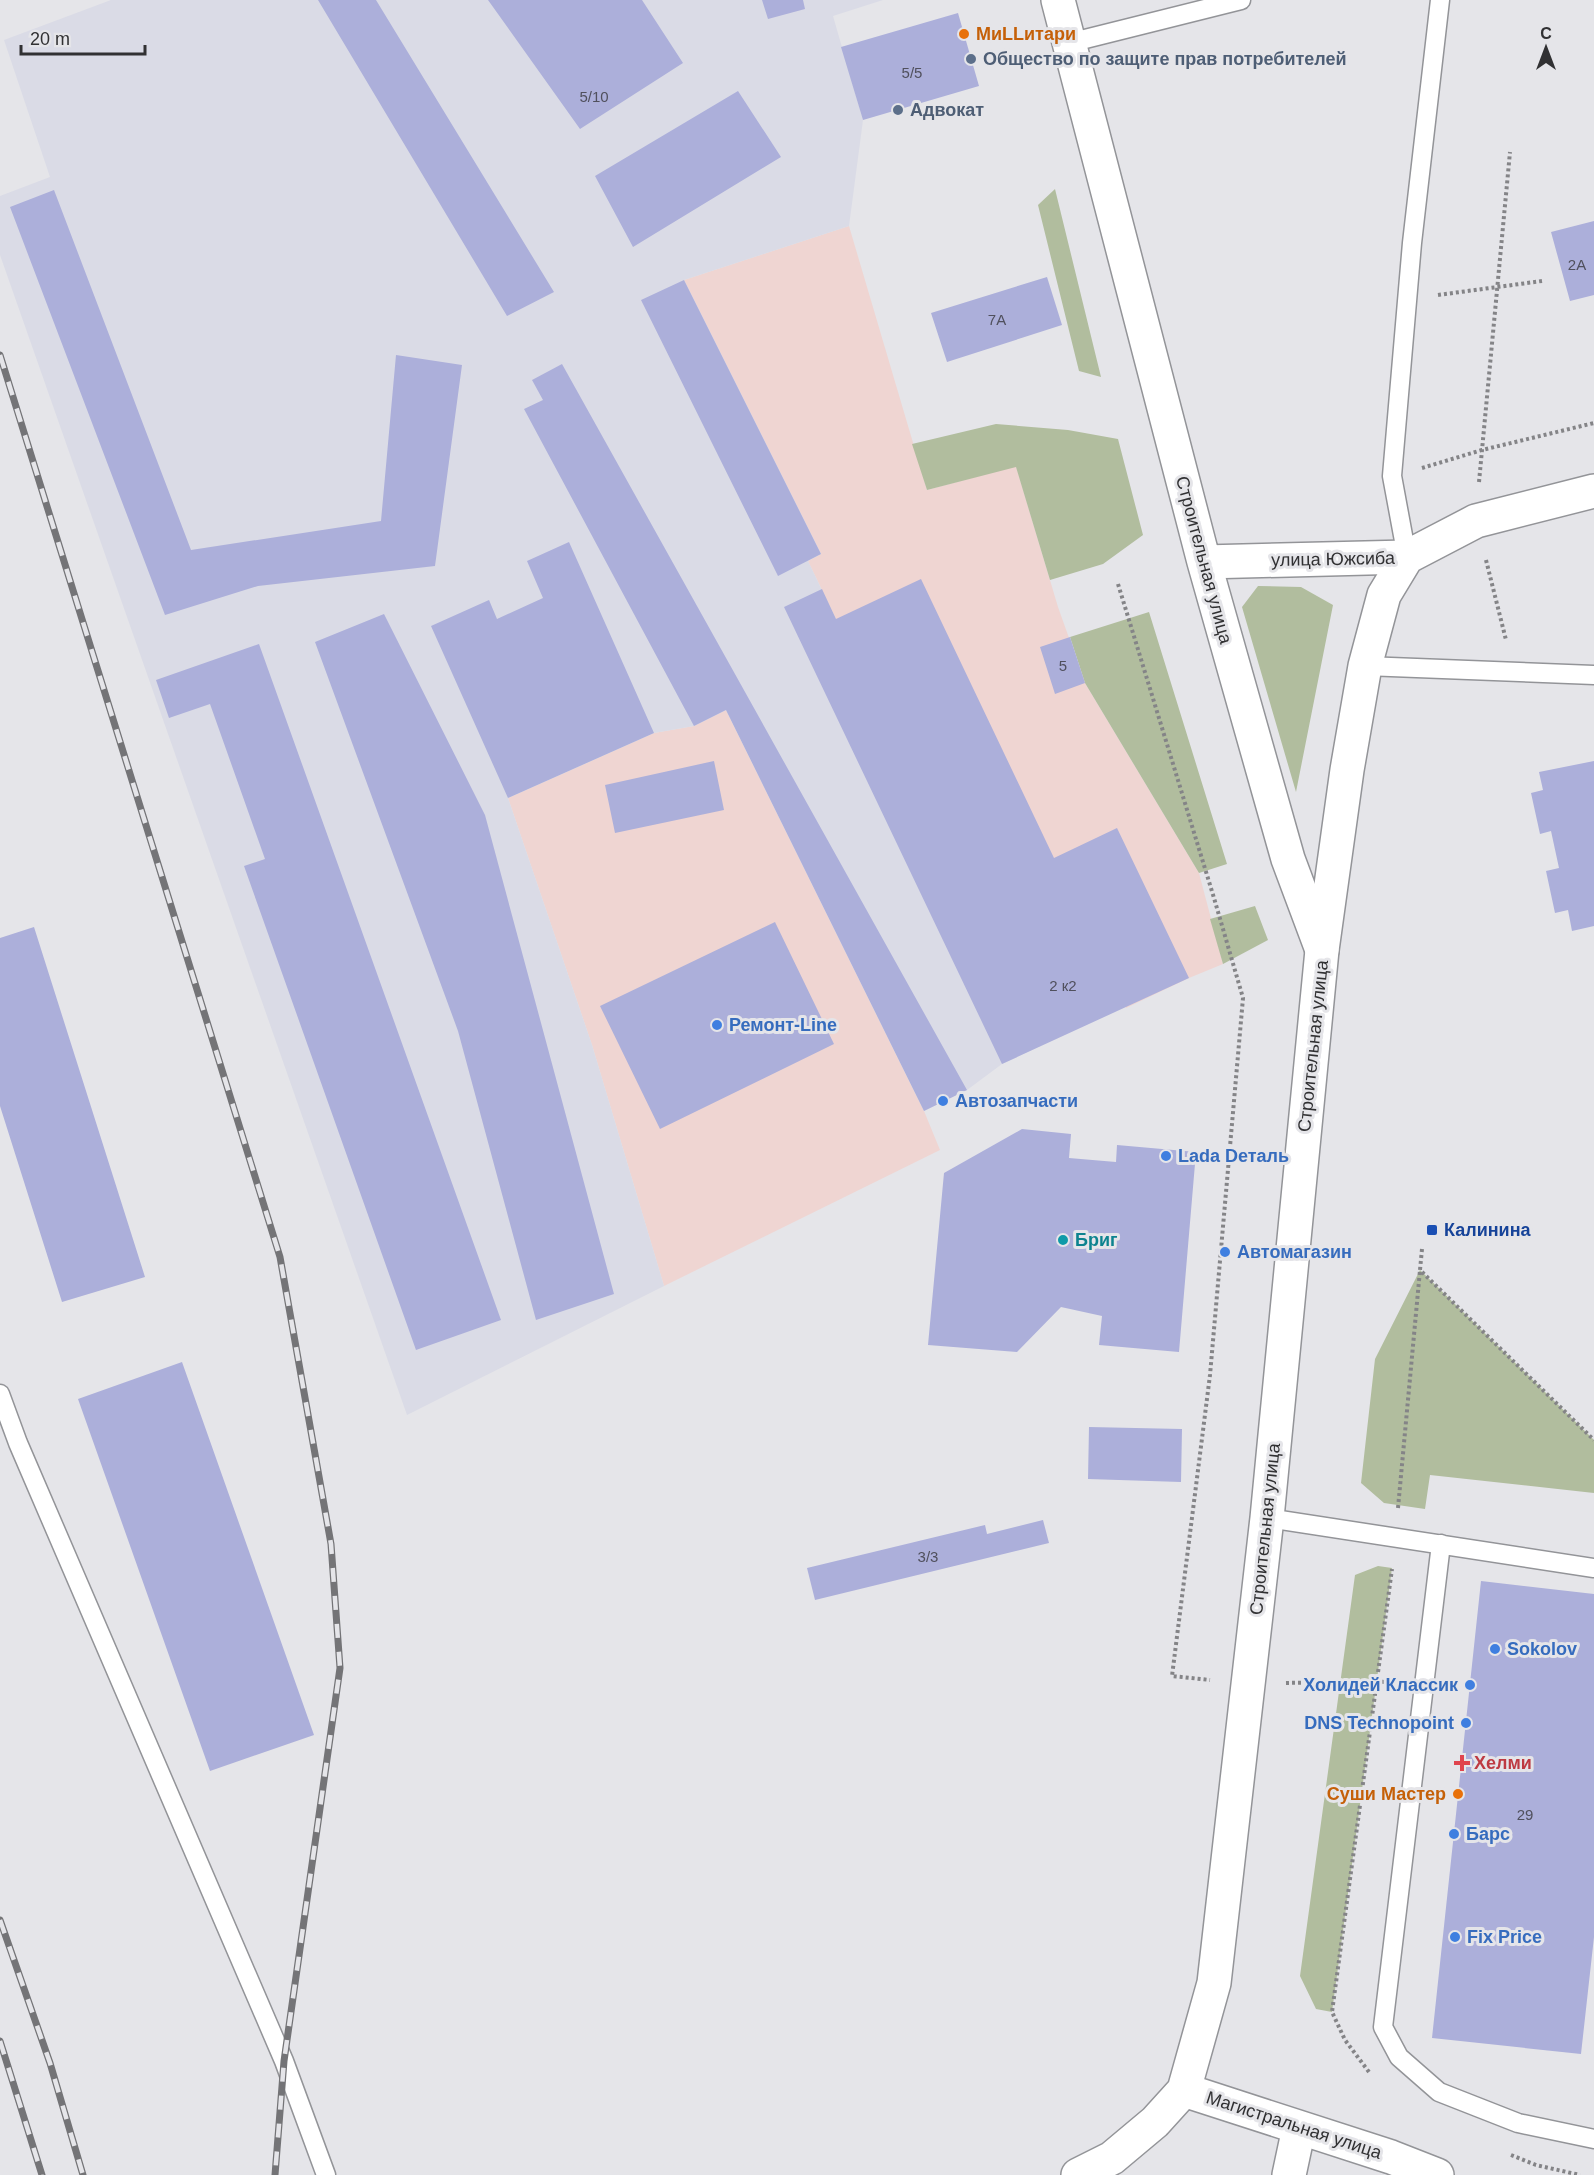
<svg xmlns="http://www.w3.org/2000/svg" width="1594" height="2175" viewBox="0 0 1594 2175" font-family="Arial,sans-serif">
<style>
.commercial{fill:#efd5d2}
.built{fill:#dadbe6}
.green{fill:#b1bd9e}
.building{fill:#acafda}
.lines{fill:none;stroke-linecap:round;stroke-linejoin:round}
.lane-casing{stroke:#939498;stroke-width:21}
.street-casing{stroke:#939498;stroke-width:36}
.secondary-casing{stroke:#939498;stroke-width:36}
.path{stroke:#848487;stroke-width:4;stroke-dasharray:3 3;stroke-linecap:butt}
.lane{stroke:#fff;stroke-width:18}
.street{stroke:#fff;stroke-width:33}
.secondary{stroke:#fff;stroke-width:33}
.rail-casing{stroke:#747477;stroke-width:7}
.rail{stroke:#e5e5e9;stroke-width:4.5;stroke-dasharray:14;stroke-linecap:butt}
.food-dot{fill:#e8710a;stroke:#e5e5e9;stroke-width:2}
.service-dot{fill:#5c6f8a;stroke:#e5e5e9;stroke-width:2}
.shop-dot{fill:#3f7fe0;stroke:#e5e5e9;stroke-width:2}
.transit-dot{fill:#1a4fb4;stroke:#e5e5e9;stroke-width:2}
.culture-dot{fill:#0f9aa8;stroke:#e5e5e9;stroke-width:2}
.health-dot{fill:#e0444e;stroke:#e5e5e9;stroke-width:2}
.labels{text-anchor:middle;dominant-baseline:central;stroke-width:6;stroke-linejoin:round;paint-order:stroke}
.number-label{font-size:15px;fill:#50505d}
.food-label{font-size:18px;font-weight:bold;fill:#c56008;stroke:#e5e5e9;text-anchor:start}
.service-label{font-size:18px;font-weight:bold;fill:#4e5e75;stroke:#e5e5e9;text-anchor:start}
.street-label{font-size:18px;fill:#313133;stroke:#e5e5e9}
.shop-label{font-size:18px;font-weight:bold;fill:#366cbe;stroke:#e5e5e9;text-anchor:start}
.transit-label{font-size:18px;font-weight:bold;fill:#164399;stroke:#e5e5e9;text-anchor:start}
.culture-label{font-size:18px;font-weight:bold;fill:#0d838f;stroke:#e5e5e9;text-anchor:start}
.health-label{font-size:18px;font-weight:bold;fill:#be3a42;stroke:#e5e5e9;text-anchor:start}
</style>
<rect width="100%" height="100%" fill="#e5e5e9"/>
<path class="commercial" d="M849,226L927,490L1016,466L1058,607L1085,683L1199,873L1223,964L1189,978L1126,1008L1086,922L1001,963L808,561L821,554L684,280Z
M726,710L924,1111L940,1150L664,1286L592,1045L508,798L654,733L694,726Z"/>
<path class="built" d="M111,0H883L833,16L863,120L849,226L684,280L821,554L808,561L1040,1046L1002,1064L967,1090L924,1111L726,710L694,726L654,733L508,798L592,1045L664,1286L407,1415L0,255V196L50,177L4,40Z"/>
<path class="green" d="M1055,189L1101,377L1079,371L1038,205Z
M996,424L1068,430L1118,439L1143,535L1103,564L1050,580L1016,467L927,490L912,444Z
M1258,586L1301,587L1333,605L1296,792L1242,607Z
M1149,612L1227,864L1199,873L1085,683L1070,637Z
M1255,906L1268,940L1223,964L1210,919Z
M1420,1270L1594,1440V1493L1430,1475L1425,1509L1384,1503L1361,1483L1375,1359Z
M1378,1566L1392,1568L1332,2012L1316,2009L1300,1976L1355,1575Z"/>
<path class="building" d="M318,0H376L554,292L507,316Z
M488,0H642L683,63L580,129Z
M762,0H803L805,9L768,19Z
M958,13L979,86L863,120L841,47Z
M738,91L781,157L633,247L595,176Z
M54,190L191,550L381,521L396,355L462,365L435,566L258,586L165,615L10,207Z
M1594,221V295L1570,301L1551,232Z
M1047,277L1062,325L947,362L931,313Z
M684,280L821,554L778,576L641,300Z
M562,364L967,1090L924,1111L726,710L694,726L524,409L543,400L532,380Z
M569,542L654,733L508,798L431,626L489,600L497,619L543,598L527,561Z
M921,579L1054,858L1117,828L1189,978L1002,1064L784,607L822,589L836,619Z
M384,614L485,815L614,1294L536,1320L458,1031L315,642Z
M1070,637L1085,683L1055,694L1040,647Z
M259,644L501,1320L416,1350L244,866L265,859L210,704L169,718L156,680Z
M714,761L724,810L615,833L605,785Z
M1594,761V926L1572,931L1568,910L1555,913L1546,871L1559,868L1551,831L1540,834L1531,793L1543,790L1539,772Z
M775,922L834,1044L660,1129L600,1006Z
M34,927L145,1277L62,1302L0,1106V938Z
M1022,1129L1071,1134L1069,1158L1116,1162L1117,1145L1196,1152L1179,1352L1099,1345L1102,1316L1061,1307L1017,1352L928,1345L944,1173Z
M182,1362L314,1735L210,1771L78,1399Z
M1089,1427L1182,1429L1181,1482L1088,1479Z
M1043,1520L1049,1543L815,1600L807,1568L985,1525L987,1534Z
M1481,1581L1594,1594V1937L1581,2054L1432,2038Z"/>
<g class="lines">
<defs>
<path id="lane" d="M1069,43L1241,0
M1407,557L1392,476L1412,243L1440,0
M1365,666L1594,675
M0,1394L18,1443L284,2061L326,2175
M1267,1518L1594,1568
M1441,1544L1383,2027L1399,2057L1439,2092L1518,2123L1594,2139"/>
<path id="street" d="M1058,0L1204,562L1288,859L1322,950
M1204,562L1407,557
M1289,2175L1299,2128"/>
<path id="secondary" d="M1184,2090L1391,2157L1437,2175
M1078,2175L1112,2158L1155,2122L1184,2090L1214,1983L1267,1518L1322,950L1347,770L1365,666L1384,595L1407,557L1476,521L1594,491"/>
</defs>
<use href="#lane" class="lane-casing"/>
<use href="#street" class="street-casing"/>
<use href="#secondary" class="secondary-casing"/>
<path class="path" d="M1438,295L1542,281
M1422,468L1482,450L1594,423
M1479,482L1510,152
M1486,560L1506,640
M1118,584L1214,898L1243,998L1210,1375L1172,1676L1210,1680
M1422,1249L1420,1270L1594,1440
M1398,1508L1420,1270
M1286,1683L1377,1681L1392,1683
M1369,2072L1345,2040L1332,2012L1392,1569
M1511,2155L1536,2165L1580,2175"/>
<use href="#lane" class="lane"/>
<use href="#street" class="street"/>
<use href="#secondary" class="secondary"/>
<defs>
<path id="rail" d="M0,355L280,1257L331,1544L340,1668L284,2061L275,2175
M0,1920L50,2063L83,2175
M0,2041L42,2175"/>
</defs>
<use href="#rail" class="rail-casing"/>
<use href="#rail" class="rail"/>
</g>
<g class="food-dot">
<circle cx="964" cy="34" r="6"/>
<circle cx="1458" cy="1794" r="6"/>
</g>
<g class="service-dot">
<circle cx="971" cy="59" r="6"/>
<circle cx="898" cy="110" r="6"/>
</g>
<g class="shop-dot">
<circle cx="717" cy="1025" r="6"/>
<circle cx="943" cy="1101" r="6"/>
<circle cx="1166" cy="1156" r="6"/>
<circle cx="1225" cy="1252" r="6"/>
<circle cx="1495" cy="1649" r="6"/>
<circle cx="1470" cy="1685" r="6"/>
<circle cx="1466" cy="1723" r="6"/>
<circle cx="1454" cy="1834" r="6"/>
<circle cx="1455" cy="1937" r="6"/>
</g>
<rect class="transit-dot" x="1426" y="1224" width="12" height="12" rx="3"/>
<circle class="culture-dot" cx="1063" cy="1240" r="6"/>
<path class="health-dot" d="M1459 1754h6v6h6v6h-6v6h-6v-6h-6v-6h6z"/>
<g class="labels">
<g class="number-label">
<text x="912" y="72">5/5</text>
<text x="594" y="96">5/10</text>
<text x="1577" y="264">2А</text>
<text x="997" y="319">7А</text>
<text x="1063" y="665">5</text>
<text x="1063" y="985">2 к2</text>
<text x="928" y="1556">3/3</text>
<text x="1525" y="1814">29</text>
</g>
<g class="food-label">
<text x="976" y="34">МиLLитари</text>
<text x="1446" y="1794" text-anchor="end">Суши Мастер</text>
</g>
<g class="service-label">
<text x="983" y="59">Общество по защите прав потребителей</text>
<text x="910" y="110">Адвокат</text>
</g>
<g class="street-label">
<text transform="translate(1333 559) rotate(-1)">улица Южсиба</text>
<text transform="translate(1204 560) rotate(75)">Строительная улица</text>
<text transform="translate(1313 1046) rotate(-84)">Строительная улица</text>
<text transform="translate(1265 1529) rotate(-84)">Строительная улица</text>
<text transform="translate(1294 2125) rotate(18)">Магистральная улица</text>
</g>
<g class="shop-label">
<text x="729" y="1025">Ремонт-Line</text>
<text x="955" y="1101">Автозапчасти</text>
<text x="1178" y="1156">Lada Dеталь</text>
<text x="1237" y="1252">Автомагазин</text>
<text x="1507" y="1649">Sokolov</text>
<text x="1458" y="1685" text-anchor="end">Холидей Классик</text>
<text x="1454" y="1723" text-anchor="end">DNS Technopoint</text>
<text x="1466" y="1834">Барс</text>
<text x="1467" y="1937">Fix Price</text>
</g>
<g class="transit-label">
<text x="1444" y="1230">Калинина</text>
</g>
<g class="culture-label">
<text x="1075" y="1240">Бриг</text>
</g>
<g class="health-label">
<text x="1474" y="1763">Хелми</text>
</g>
</g>
<g transform="translate(1546 48)" stroke="#e5e5e9" stroke-width="4.5" paint-order="stroke">
<path d="M0-4.5L10 22L0 15L-10 22Z" fill="#313133"/>
<text y="-9" font-size="16" font-weight="bold" text-anchor="middle" fill="#313133">С</text>
</g>
<path d="M21 45v9h124v-9" fill="none" stroke="#313133" stroke-width="3"/>
<text x="30" y="45" font-size="18" fill="#313133" stroke="#e5e5e9" stroke-width="4.5" paint-order="stroke">20 m</text>
</svg>
